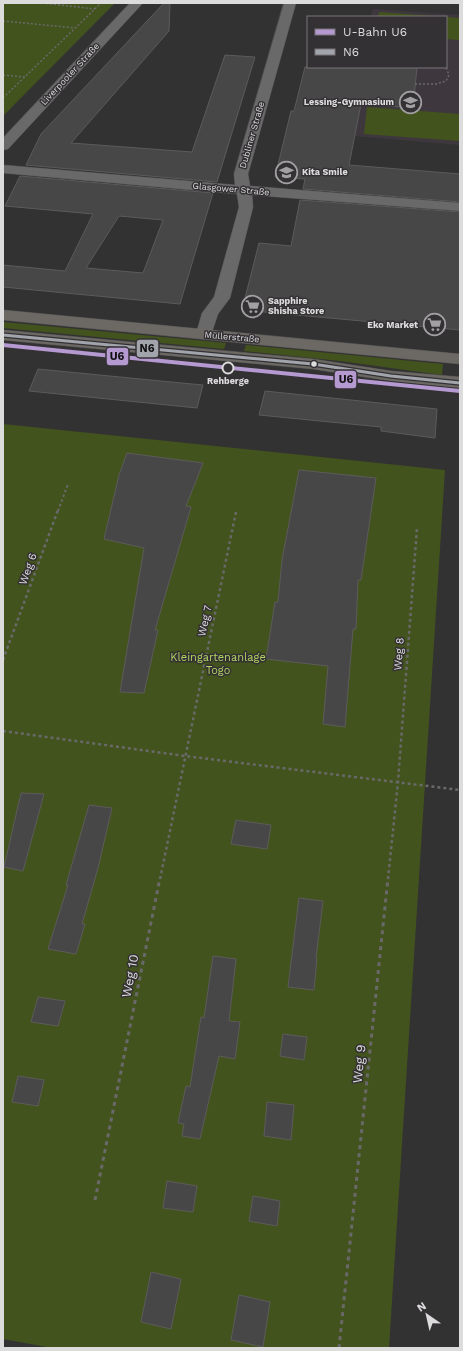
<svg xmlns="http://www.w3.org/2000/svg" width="463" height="1351" viewBox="0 0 463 1351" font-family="'Work Sans',sans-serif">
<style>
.built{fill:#3e383e}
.green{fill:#43531d}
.building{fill:#484747;stroke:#5c5b5b;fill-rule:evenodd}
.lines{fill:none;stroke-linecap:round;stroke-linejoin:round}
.minor-casing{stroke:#515151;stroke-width:1}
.major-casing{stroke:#515151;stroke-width:1}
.path-far3{stroke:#696969;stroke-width:1.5;stroke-dasharray:2 2;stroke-linecap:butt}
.path-far2{stroke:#696969;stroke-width:2;stroke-dasharray:2.5 2.5;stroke-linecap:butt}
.path-far1{stroke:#696969;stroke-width:2.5;stroke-dasharray:3 3;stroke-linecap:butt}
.path{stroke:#696969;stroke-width:3;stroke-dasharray:4 4;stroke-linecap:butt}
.minor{fill:#6a696a;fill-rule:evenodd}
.major{fill:#6c6864;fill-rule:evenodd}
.bus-1-casing{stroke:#343134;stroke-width:5.5}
.bus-1{stroke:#a2a4ac;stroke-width:3}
.metro-1-casing{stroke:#343134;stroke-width:6}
.metro-1{stroke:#b599d1;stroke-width:4}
.bus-dot{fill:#dddcdd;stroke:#343134;stroke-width:1.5}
.stop-dot{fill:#343134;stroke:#dddcdd;stroke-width:2}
.labels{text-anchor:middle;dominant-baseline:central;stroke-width:3;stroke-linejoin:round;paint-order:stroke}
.far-street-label{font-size:9px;fill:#dddcdd;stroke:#343134}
.far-poi-label{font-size:9px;font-weight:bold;fill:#dddcdd;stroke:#343134;text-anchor:end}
.far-stop-label{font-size:9px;font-weight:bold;fill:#dddcdd;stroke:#343134}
.street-label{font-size:11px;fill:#dddcdd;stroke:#343134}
.park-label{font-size:11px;fill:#b2d563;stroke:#343134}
.near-street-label{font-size:13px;fill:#dddcdd;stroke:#343134}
.line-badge{stroke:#343134;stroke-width:1.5}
.pale-badge-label{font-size:11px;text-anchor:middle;font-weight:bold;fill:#111}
</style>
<rect width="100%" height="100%" fill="#333233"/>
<path class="built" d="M373,9L460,15V145L354,136L364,67H446V17H371Z"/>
<path class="green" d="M3,3H115L3,116Z
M379,12L460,18V40L446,39V17H378Z
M367,107L460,114V141L364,134Z
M3,322L226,343L224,349L3,328Z
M246,345L443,364L442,375L340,361L244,351Z
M3,424L445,470L389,1348H52L3,1339Z"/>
<path class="building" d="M164,3H170L169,31L71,143L192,152L225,55L255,57L217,182L26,165L41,134Z
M305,67H417L413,108L361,104L349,165L460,174V202L303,189L305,179L275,177L291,111H294Z
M20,176L213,193L180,304L3,287V265L65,271L93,214L5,206ZM119,216L163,220L143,273L86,268Z
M300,200L460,212V330L242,310L259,243L291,246Z
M38,369L161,381L203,385L197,408L29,391Z
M265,391L437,409L435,438L381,431V427L259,415Z
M127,453L203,463L186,506L191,507L155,630H158L144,693L120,692L144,548L104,539L119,475Z
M299,470L376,478L361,580H358L356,629H353L345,727L323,724L328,666L266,659L275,602H278L282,560Z
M21,793L44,794L23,871L4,867Z
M89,805L112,808L98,868L82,924H85L76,954L48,949L68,885H66Z
M236,820L271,825L267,849L231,844Z
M299,898L323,901L316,958H317L314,990L288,987Z
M213,956L236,959L229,1021L240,1022L235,1059L219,1056L200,1139L182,1136L184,1124L178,1123L186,1086L190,1087L201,1017L204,1018Z
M38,997L65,1001L58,1026L31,1022Z
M283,1034L307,1037L304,1060L280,1056Z
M18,1076L44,1080L38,1106L12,1102Z
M267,1102L294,1105L291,1140L264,1136Z
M167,1181L197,1186L193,1212L163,1208Z
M253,1196L280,1201L277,1226L249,1221Z
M151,1272L181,1279L171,1329L141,1322Z
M239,1295L270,1302L263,1347L231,1340Z"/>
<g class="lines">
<defs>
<path id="minor" d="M130,3H143L8,149L3,150V138Z
M284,3H296L248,174L250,186L460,203V211L252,195L253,207L230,298L218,314L210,338L204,339L198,338L196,334L202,313L214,297L239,207L237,194L3,173V165L235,185L234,174Z"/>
<path id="major" d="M3,310L460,354V364L3,320Z
M3,330L313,359L391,371L460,377V389L391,381L313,369L3,340Z"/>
</defs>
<use href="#minor" class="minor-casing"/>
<use href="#major" class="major-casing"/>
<path class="path-far3" d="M42,3L95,9
M3,21L76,28
M3,75L25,77
M415,84H436L446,81L449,75L446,67
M3,98L101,3"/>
<path class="path-far2" d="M58,511L68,484"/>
<path class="path-far1" d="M3,660L58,510
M3,731L185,756L460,790
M160,879L236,512
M388,879L398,782L417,528"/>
<path class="path" d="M95,1200L160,878
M339,1348L388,878"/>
<use href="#minor" class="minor"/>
<use href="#major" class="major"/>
<defs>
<path id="bus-1" d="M3,335L313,364L391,376L460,383"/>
</defs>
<use href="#bus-1" class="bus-1-casing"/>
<use href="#bus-1" class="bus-1"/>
<defs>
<path id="metro-1" d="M3,345L460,391"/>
</defs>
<use href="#metro-1" class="metro-1-casing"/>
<use href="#metro-1" class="metro-1"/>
</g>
<defs>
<symbol id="school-ring" viewBox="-11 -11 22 22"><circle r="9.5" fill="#343134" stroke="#a2a0a2" stroke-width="1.5"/><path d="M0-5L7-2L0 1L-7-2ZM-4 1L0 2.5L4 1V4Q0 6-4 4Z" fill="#a2a0a2"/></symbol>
<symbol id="supermarket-ring" viewBox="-11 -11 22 22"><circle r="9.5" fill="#343134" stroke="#a2a0a2" stroke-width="1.5"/><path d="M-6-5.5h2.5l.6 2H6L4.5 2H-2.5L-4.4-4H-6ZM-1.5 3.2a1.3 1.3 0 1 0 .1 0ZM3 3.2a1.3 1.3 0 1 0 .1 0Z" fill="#a2a0a2"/></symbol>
</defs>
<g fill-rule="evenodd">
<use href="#school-ring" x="398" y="90" width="25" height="25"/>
<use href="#school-ring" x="274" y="160" width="25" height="25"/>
<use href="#supermarket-ring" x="240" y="294" width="25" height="25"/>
<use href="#supermarket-ring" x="422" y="312" width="25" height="25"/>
</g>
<circle class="bus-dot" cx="314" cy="364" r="3.5"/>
<circle class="stop-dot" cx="228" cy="368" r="5.5"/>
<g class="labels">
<g class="far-street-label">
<text transform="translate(70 74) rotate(-47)">Liverpooler Straße</text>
<text transform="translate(252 135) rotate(-74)">Dubliner Straße</text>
<text transform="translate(231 189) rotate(5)">Glasgower Straße</text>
<text transform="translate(232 337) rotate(5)">Müllerstraße</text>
</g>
<g class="far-poi-label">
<text x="394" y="102">Lessing-Gymnasium</text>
<text x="302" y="172" text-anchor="start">Kita Smile</text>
<text x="268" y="301" text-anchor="start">Sapphire<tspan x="268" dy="10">Shisha Store</tspan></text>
<text x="418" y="325">Eko Market</text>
</g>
<g class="far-stop-label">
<text x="228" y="381">Rehberge</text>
</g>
<g class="street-label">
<text transform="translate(28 569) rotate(-70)">Weg 6</text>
<text transform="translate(205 621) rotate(-78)">Weg 7</text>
<text transform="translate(399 654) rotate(-86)">Weg 8</text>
</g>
<g class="park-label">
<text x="218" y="657">Kleingartenanlage<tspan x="218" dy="13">Togo</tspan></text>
</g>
<g class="near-street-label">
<text transform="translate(130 976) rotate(-79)">Weg 10</text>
<text transform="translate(359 1064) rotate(-84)">Weg 9</text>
</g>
</g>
<g class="line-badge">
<rect x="136" y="339" width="23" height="19" rx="4" fill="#a2a4ac"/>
<rect x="106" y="347" width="23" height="19" rx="4" fill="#b599d1"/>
<rect x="334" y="370" width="23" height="19" rx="4" fill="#b599d1"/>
</g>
<g class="pale-badge-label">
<text x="147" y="352">N6</text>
<text x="117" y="360">U6</text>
<text x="346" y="383">U6</text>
</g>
<rect width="463" height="1351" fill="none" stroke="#dddcdd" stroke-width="8"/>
<rect x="307" y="16" width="140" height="52" fill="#343134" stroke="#787578"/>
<rect x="315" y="29" width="20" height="6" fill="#b599d1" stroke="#787578"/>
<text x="343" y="36" font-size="12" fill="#dddcdd">U-Bahn U6</text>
<rect x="315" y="49" width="20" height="6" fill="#a2a4ac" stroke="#787578"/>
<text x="343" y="56" font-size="12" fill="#dddcdd">N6</text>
<g transform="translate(427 1315) rotate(326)" stroke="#343134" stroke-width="3" paint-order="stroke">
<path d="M0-3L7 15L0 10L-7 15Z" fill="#dddcdd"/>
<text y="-6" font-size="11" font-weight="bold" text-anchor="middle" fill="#dddcdd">N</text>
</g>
</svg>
